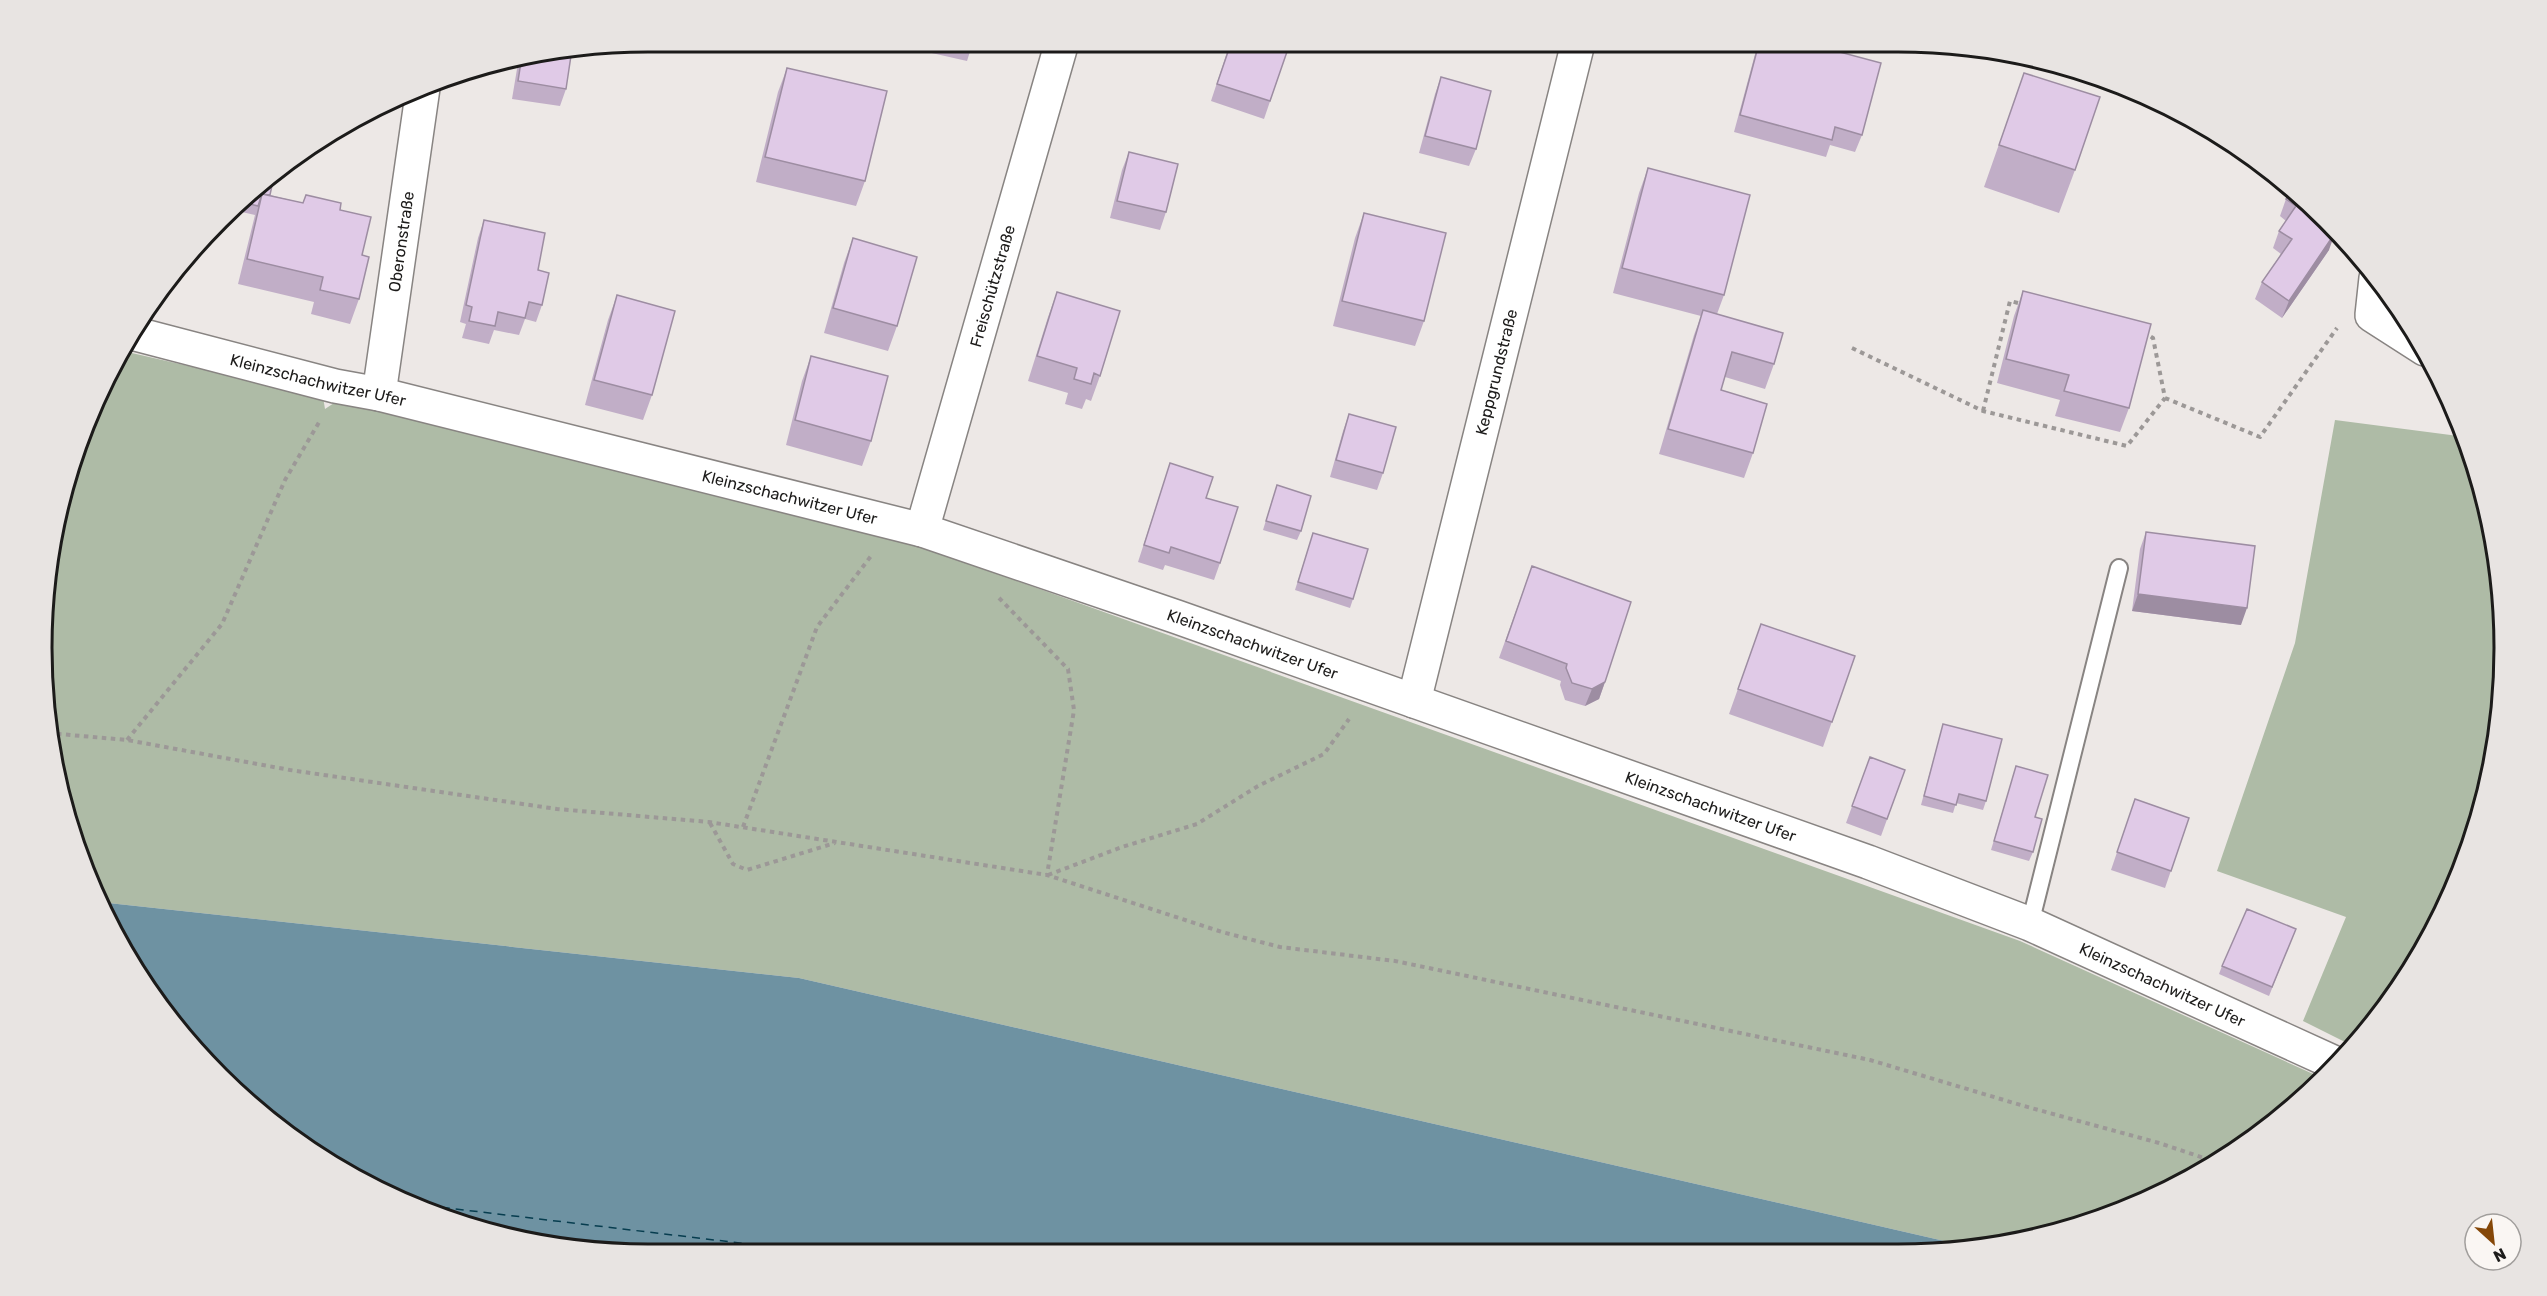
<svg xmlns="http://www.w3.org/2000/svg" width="2547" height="1296" viewBox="0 0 2547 1296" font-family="Rubik,sans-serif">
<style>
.green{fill:#aebba6}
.water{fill:#6e92a2}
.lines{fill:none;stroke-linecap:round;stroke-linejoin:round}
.ferry{stroke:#073d4f;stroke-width:1.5;stroke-dasharray:8 6;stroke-linecap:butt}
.service-casing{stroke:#888482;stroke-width:20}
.minor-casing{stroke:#888482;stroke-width:36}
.path{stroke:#9c9897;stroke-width:4;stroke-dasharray:4.5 4.5;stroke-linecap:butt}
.service{stroke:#fff;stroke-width:16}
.minor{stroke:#fff;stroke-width:33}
.wall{fill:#c1aec7}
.shaded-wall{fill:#9d8da2}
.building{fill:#e0cae7;stroke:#9d8da2;stroke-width:1.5}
.labels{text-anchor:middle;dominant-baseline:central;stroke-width:6;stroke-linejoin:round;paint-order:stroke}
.street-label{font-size:16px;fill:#1c1b1a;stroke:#faf6f3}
.rim{fill:none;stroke:#1c1b1a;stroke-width:3}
</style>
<rect width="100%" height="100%" fill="#ede8e6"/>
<path class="green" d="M123,351L323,397L325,409L337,401L572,457L923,547L2020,941L2322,1078L2268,1129L2131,1208L1979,1249L799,978L99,902L63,805L47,727L43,609L54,529L88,416Z
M2335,420L2466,437L2473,453L2500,569L2504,687L2484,805L2443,916L2355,1047L2303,1021L2346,917L2217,871L2295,643Z"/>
<path class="water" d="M99,902L799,978L1979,1249L609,1253L491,1233L380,1192L311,1152L220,1077L144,985L104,916Z"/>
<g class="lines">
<path class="ferry" d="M414,1204L815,1252"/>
<defs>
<path id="service" d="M2030,924L2119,568"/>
<g id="minor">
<path d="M2376,278L2372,315L2425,349"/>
<path id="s1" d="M132,333L335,386L379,394L922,530L1177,617L1868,862L2030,924L2337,1064"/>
<path id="s2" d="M379,394L423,88"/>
<path id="s3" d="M922,530L1062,42"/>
<path id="s4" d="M1414,701L1578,43"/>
</g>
</defs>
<use href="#service" class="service-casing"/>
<use href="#minor" class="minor-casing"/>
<path class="path" d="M1852,348L1983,411L2127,446L2165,398L2153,338L2145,333
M2165,398L2260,437L2337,328
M1983,411L2010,301L2022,304
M999,598L1068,669L1074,710L1047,875
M48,733L127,740L290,770L557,809L709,822L1047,875L1222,932L1280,947L1395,961L1870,1060L2024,1106L2159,1143L2213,1161
M127,740L222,624L285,480L321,419
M710,823L733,864L747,870L835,843
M743,827L817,627L871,556
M1048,875L1122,847L1197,824L1258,786L1324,754L1349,719"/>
<use href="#service" class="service"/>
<use href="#minor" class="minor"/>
</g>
<path class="wall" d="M916,42H973L967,61L914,49Z
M1230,43H1290L1264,119L1211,101Z
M1758,43H1806L1862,135L1855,152L1830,145L1826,157L1734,132Z
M522,56L566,89L560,106L512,99L519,57Z
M787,68L865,181L856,206L756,182L778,92Z
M2024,73L2075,170L2059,213L1984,187Z
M1441,77L1476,149L1469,166L1419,153L1435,94Z
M1129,152L1166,212L1160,230L1110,218L1122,170Z
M1648,168L1724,295L1717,314L1774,364L1765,389L1725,377L1721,390L1753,453L1744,478L1659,454L1694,335L1701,316L1613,293L1639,193Z
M275,171L270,195L303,203L306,195L340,210L362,255L359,299L350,324L311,314L314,302L238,284L255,215L233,210Z
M2293,190L2320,216L2317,221L2329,250L2282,318L2255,299L2262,282L2281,254L2273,248L2279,231L2286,221L2280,216L2286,199Z
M1364,213L1424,321L1415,346L1333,326L1355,238Z
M484,220L538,270L542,305L536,322L525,319L519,335L494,330L489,344L462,338L466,324L460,322L478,238Z
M853,238L897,326L888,351L824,333L844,263Z
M2023,291L2129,408L2120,432L2055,416L2060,400L1997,383L2014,316Z
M1057,292L1100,376L1091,401L1086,399L1082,409L1065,404L1068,393L1028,381L1048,317Z
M617,295L652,395L643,420L585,405L608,320Z
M811,356L871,441L862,466L786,445L802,381Z
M1349,414L1383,473L1377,490L1330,477L1343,431Z
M1170,463L1206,498L1220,563L1214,580L1165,565L1163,570L1138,562Z
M1277,485L1301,531L1297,540L1263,530Z
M2146,532L2241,625L2132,611L2140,549Z
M1313,533L1353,599L1350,608L1295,590Z
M1532,566L1605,682L1599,699L1585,706L1565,700L1560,685L1561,681L1499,658Z
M1761,624L1855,656L1823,747L1729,714Z
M1943,724L1986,801L1983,810L1956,803L1953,813L1921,805Z
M1870,757L1905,770L1881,836L1846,823Z
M2016,766L2033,852L2029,861L1991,850Z
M2135,799L2189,818L2165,888L2111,870Z
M2296,929L2269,996L2219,974L2222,966Z"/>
<path class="shaded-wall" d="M2317,213L2320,216L2307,236L2313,218Z
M2335,233L2329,250L2282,318L2289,301Z
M2138,594L2247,608L2241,625L2132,611Z
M1605,682L1599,699L1585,706L1592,689Z"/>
<path class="building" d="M1231,43H1290L1270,101L1217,84Z
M1759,43H1806L1881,63L1862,135L1835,127L1832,140L1740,115Z
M572,49L566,89L518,81L522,56L530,54Z
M787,68L887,91L865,181L765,157Z
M2024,73L2100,97L2075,170L1999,145Z
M1441,77L1491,91L1476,149L1425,136Z
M1129,152L1178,164L1166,212L1117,201Z
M1648,168L1750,195L1724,295L1622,268Z
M275,171L270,195L262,194L258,206L242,202Z
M2293,190L2317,213L2313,218L2335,233L2289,301L2262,282L2292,239L2279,231L2296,206L2286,199Z
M262,194L303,203L306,195L341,203L340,210L371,217L362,255L369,257L359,299L320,290L323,277L247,259Z
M1364,213L1446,233L1424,321L1342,301Z
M484,220L545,233L538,270L549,273L542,305L529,302L525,318L498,312L495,326L469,321L472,307L466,305Z
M853,238L917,257L897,326L833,308Z
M2023,291L2151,324L2129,408L2064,391L2069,375L2006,359Z
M1057,292L1120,311L1100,376L1094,373L1091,384L1074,379L1077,368L1037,356Z
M617,295L675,311L652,395L594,380Z
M1703,310L1783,333L1774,364L1732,352L1721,390L1767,404L1753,453L1668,429Z
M811,356L888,376L871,441L795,420Z
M1349,414L1396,427L1383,473L1336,460Z
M1170,463L1213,477L1206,498L1238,507L1220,563L1171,547L1169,553L1144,545Z
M1277,485L1311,496L1301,531L1266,521Z
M2146,532L2255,546L2247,608L2138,594Z
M1313,533L1368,549L1353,599L1298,582Z
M1532,566L1631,602L1605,682L1592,689L1572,683L1566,668L1567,664L1506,641Z
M1761,624L1855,656L1832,722L1738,689Z
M1943,724L2002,739L1986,801L1959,794L1956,805L1924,796Z
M1870,757L1905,770L1887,819L1852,806Z
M2016,766L2048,775L2035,817L2042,819L2033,852L1994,841Z
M2135,799L2189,818L2171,871L2117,852Z
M2247,909L2296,929L2272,987L2222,966Z"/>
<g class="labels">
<g class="street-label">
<text stroke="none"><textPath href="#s2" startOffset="154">Oberonstraße</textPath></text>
<text stroke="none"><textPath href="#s3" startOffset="254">Freischützstraße</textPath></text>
<text stroke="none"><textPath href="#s4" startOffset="339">Keppgrundstraße</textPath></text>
<text stroke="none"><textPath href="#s1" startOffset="192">Kleinzschachwitzer Ufer</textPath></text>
<text stroke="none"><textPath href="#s1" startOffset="678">Kleinzschachwitzer Ufer</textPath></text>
<text stroke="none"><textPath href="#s1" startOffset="1164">Kleinzschachwitzer Ufer</textPath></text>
<text stroke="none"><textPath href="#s1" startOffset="1650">Kleinzschachwitzer Ufer</textPath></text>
<text stroke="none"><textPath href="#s1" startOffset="2136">Kleinzschachwitzer Ufer</textPath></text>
</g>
</g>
<path d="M0 0H2547V1296H0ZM648 52H1898A596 596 0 0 1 2494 648V648A596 596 0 0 1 1898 1244H648A596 596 0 0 1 52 648V648A596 596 0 0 1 648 52Z" fill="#e8e4e2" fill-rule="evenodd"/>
<path class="rim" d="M648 52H1898A596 596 0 0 1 2494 648V648A596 596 0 0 1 1898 1244H648A596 596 0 0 1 52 648V648A596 596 0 0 1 648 52Z"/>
<g transform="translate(2493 1242) rotate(153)"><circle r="28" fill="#faf6f3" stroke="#a19e9c" stroke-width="1.5"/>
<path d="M0-4.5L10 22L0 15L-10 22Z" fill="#854708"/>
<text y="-9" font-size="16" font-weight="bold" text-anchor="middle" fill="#1c1b1a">N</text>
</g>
</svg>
